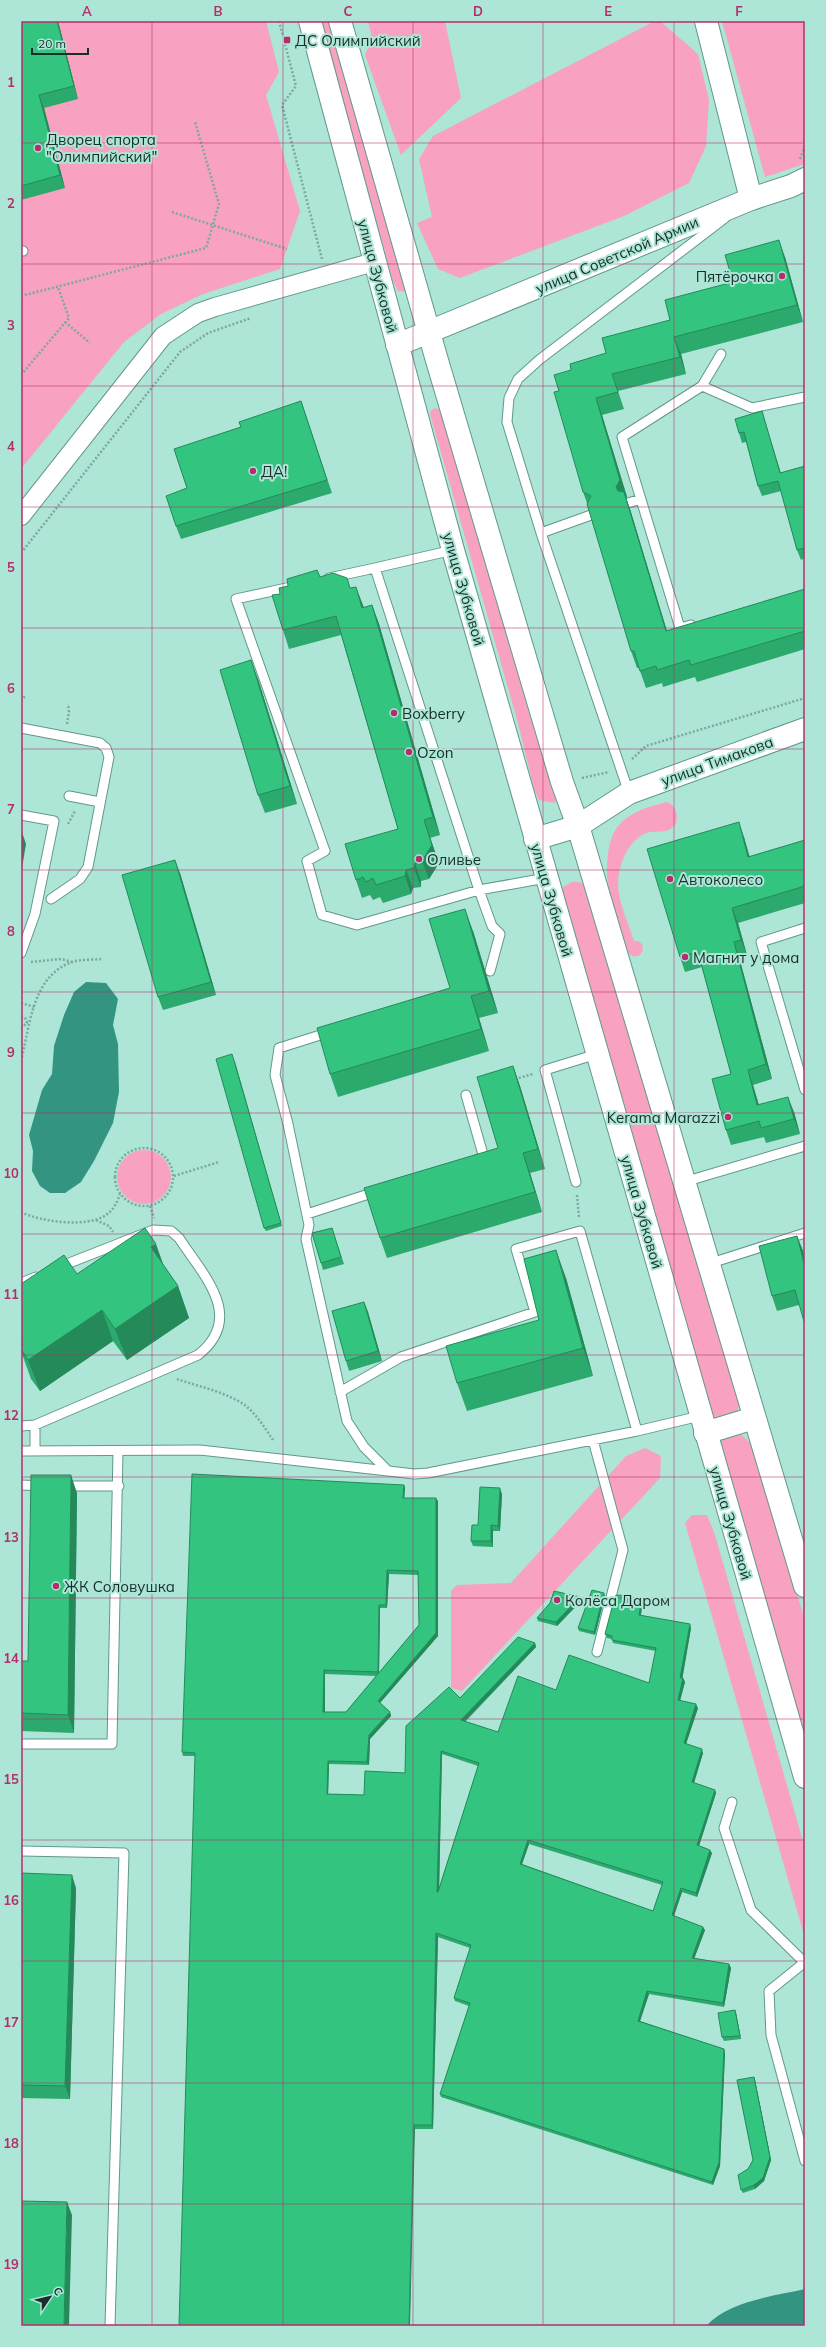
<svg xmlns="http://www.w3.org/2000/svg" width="826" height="2347" viewBox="0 0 826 2347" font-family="Mulish,sans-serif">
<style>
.green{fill:#f9a1c0}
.water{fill:#329481}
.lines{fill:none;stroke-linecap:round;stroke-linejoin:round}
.service-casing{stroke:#61988a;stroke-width:11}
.minor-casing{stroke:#61988a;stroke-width:20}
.tertiary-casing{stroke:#61988a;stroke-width:24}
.primary-casing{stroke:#61988a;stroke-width:24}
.path{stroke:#7ca99e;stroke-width:2.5;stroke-dasharray:2 2;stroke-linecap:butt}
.service{stroke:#fff;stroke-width:9}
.minor{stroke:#fff;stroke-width:18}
.tertiary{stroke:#fff;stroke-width:22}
.primary{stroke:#fff;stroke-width:22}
.wall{fill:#2ca96d;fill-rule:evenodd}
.shaded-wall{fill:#248a59}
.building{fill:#33c57f;stroke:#248a59;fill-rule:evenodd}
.grid{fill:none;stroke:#b52d6c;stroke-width:1;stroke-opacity:0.55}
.poi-dot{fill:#b52d6c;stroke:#ade5d7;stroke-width:1.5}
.labels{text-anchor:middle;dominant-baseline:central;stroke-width:4;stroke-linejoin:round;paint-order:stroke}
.poi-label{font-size:15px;fill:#172e29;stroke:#ade5d7;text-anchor:start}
.street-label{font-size:15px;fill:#172e29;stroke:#ade5d7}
.neatline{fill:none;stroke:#b52d6c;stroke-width:1.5}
.grid-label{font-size:13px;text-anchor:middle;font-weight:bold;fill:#b52d6c}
</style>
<rect width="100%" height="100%" fill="#ade5d7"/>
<path class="green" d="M21,21H266L279,72L266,95L300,211L280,269L203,294L161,314L124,342L21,469Z
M320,21H331L407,292L398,291L393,281Z
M368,21H445L461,98L401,155L365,55L372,38Z
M655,21H660L698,54L709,100L706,146L689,183L624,216L460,278L438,269L417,223L432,217L419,159L433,136Z
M722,21H805V164L765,177Z
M436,408L441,412L532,723L557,797L555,803L539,800L534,789L518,723L430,414L431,410Z
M667,802C676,805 681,820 673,827C666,834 655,830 646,833C625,842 615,873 619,894C622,910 629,926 634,941H638L642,944L643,950L640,955C637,956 634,957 631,955C621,948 607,887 607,873C607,860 608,840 616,829C628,812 648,807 667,802Z
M572,882H580L587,888L740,1405L736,1413L716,1419L708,1415L558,895L563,887Z
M117 1177a27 27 0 1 1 54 0a27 27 0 1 1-54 0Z
M742,1435L751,1444L805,1620V1747L720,1442L730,1436Z
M645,1448L661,1456L660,1478L462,1691L451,1688V1591L457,1585L511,1583L626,1456Z
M692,1515H707L715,1535L805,1848V1938L685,1523Z"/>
<path class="water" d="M86,982L106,983L118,999L113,1025L118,1044L119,1092L113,1123L94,1161L81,1182L65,1193H50L40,1186L32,1171L33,1151L29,1135L42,1090L52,1074L54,1046L64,1015L74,992Z
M805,2289V2326H706C729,2301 774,2296 805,2289Z"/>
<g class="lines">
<defs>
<path id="service" d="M21,251H23
M702,386L721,354
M628,503L641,499
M541,533L591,515
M375,568L453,550
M329,578L375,568L479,890L492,926L500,934L490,971
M291,587L236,599L325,851L307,861L322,915L357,925L479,890L546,878
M691,625L680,628L622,437L702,386L752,408L805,397
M21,728L100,743L106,748L109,757L88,867L80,879L51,899
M629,793L541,533L507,422L509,398L518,379L539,360L725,218
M69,796L100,802
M21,815L54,821L35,914L21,953
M805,928L761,942L805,1090
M330,1032L279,1048L275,1075L288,1124L309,1225L306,1239L347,1421L364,1447L388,1471L414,1474L428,1473L637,1431L700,1416
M466,1095L484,1158L478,1159
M576,1182L545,1070L597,1054
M684,1182L805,1146
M307,1214L378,1191
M708,1264L805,1233
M21,1283L36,1277
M340,1392L401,1357L535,1312L516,1249L580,1231L637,1431
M35,1425V1451
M21,1426L35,1425L198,1355C246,1317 203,1275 179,1238L171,1231L153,1230L59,1267
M593,1440L623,1550L597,1652
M21,1451L200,1450L388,1471
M21,1485L43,1486
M62,1486H119
M21,1744H112L118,1451
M732,1802L724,1828L751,1910L804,1962
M21,1851L124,1853L110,2326
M805,1962L769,1991L771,2035L805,2161"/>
<path id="minor" d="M21,516L163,336L198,313L215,307L374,262"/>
<path id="tertiary" d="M706,21L751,199
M535,839L578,826L629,793L805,729
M705,1433L754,1418"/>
<path id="primary" d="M310,21L453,550L805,1777
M340,21L436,357L562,782L578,826L805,1586
M397,345L751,199L791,186L805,179"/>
</defs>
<use href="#service" class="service-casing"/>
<use href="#minor" class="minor-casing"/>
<use href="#tertiary" class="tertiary-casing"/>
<use href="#primary" class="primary-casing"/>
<path class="path" d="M279,21L296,86L282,105L322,259
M800,159L805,146
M172,212L287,249
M21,296L206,248L219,204L195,122
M65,322L90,343
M21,375L69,318L58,287
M21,553L180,352L208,333L251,318
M21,701L25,696
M67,724L69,712L68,704
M632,759L646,746L805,698
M582,778L609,772
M68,824L75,811
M31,962L61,959L72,962
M21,1003L35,1007
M21,1016L26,1019L27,1023L21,1028
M21,1061C30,1026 32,976 72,962C81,959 93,960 102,959
M515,1079L533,1074
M115 1177a29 29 0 1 1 58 0a29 29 0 1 1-58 0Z
M174,1176L219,1162
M577,1195L579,1218
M150,1206L154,1218
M21,1212C41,1222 87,1228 106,1215C114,1210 117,1202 120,1194
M96,1220L109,1226L113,1232
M177,1379C200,1387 227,1392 246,1406C257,1415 265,1428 273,1440"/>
<use href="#service" class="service"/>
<use href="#minor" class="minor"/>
<use href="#tertiary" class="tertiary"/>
<use href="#primary" class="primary"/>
</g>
<path class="wall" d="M21,21H58L78,99L44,108L65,188L21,200Z
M785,257L803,322L681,354L686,374L618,391L624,409L602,415L627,497L626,498L630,509L667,631L805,589V649L697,682L695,677L663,687L662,683L646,688L639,668H637L631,651L587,503L583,492L559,391L571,370L606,353L670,320L733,282Z
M301,401L332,493L181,539L176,526L187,488L241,427Z
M762,411L765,421L781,473L805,466V558L801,560L797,550L781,491L762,496L758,486L746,442L742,443L739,433Z
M320,577L350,588L364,608L372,605L379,624L440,835L430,838L439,863L429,879L421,881V887L413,888L411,894L383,903L380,897L373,900L370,895L362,898L356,880L398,829L341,635L289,649L283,630L280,594L288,586Z
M258,679L297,804L265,813L258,795Z
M744,837L749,857L805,840V903L738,923L747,955L739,957L772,1079L753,1085L759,1105L794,1112L800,1134L766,1143L764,1137L731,1145L726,1130L731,1074L702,967L685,972L680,957Z
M180,873L216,995L163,1010L158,997Z
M473,931L498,1013L479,1018L489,1051L338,1097L330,1074L450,988Z
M234,1058L282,1226L266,1231L264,1228Z
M513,1066L520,1086L545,1169L530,1173L542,1212L387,1258L380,1238L498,1148Z
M332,1228L344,1264L323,1270L321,1263Z
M797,1236L803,1251L799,1305L777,1311L772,1296Z
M163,1265L178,1286L189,1318L127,1360L113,1341L40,1391L31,1379L21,1351V1284L77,1274Z
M566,1278L593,1376L467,1411L457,1383L539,1320Z
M364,1302L368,1312L382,1361L349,1371L346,1361Z
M404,1485L405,1488L404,1498L438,1501V1636L380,1703L390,1712L391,1716L370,1739L369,1765L329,1764L328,1794L364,1795L405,1773L460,1698L535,1643L536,1647L465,1722L498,1732L556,1690L649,1683L656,1651L613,1643L612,1639L607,1638L605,1634L642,1599L643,1603L641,1615L691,1628L682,1678H683L685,1682L680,1701L698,1708L686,1744L703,1753L694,1783L715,1790L716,1793L699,1846L712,1853L697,1897L682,1892L674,1916L705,1930L694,1958L729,1964L731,1968L724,2007L649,1994L640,2021L724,2049L725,2053L720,2166L713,2185L441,2097L440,2094L469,2006L455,2001L454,1998L470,1948L438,1937L433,2129H415L195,1756H183L182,1752ZM389,1574L418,1575L419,1625L379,1673L380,1608H387ZM325,1674L376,1676L346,1712H325ZM442,1754L478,1766L439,1888ZM529,1844L662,1885L653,1911L522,1864Z
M77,1493L74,1733L21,1731V1661H28Z
M502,1494L500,1531H493V1547L473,1546L471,1541L478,1525Z
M605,1596L595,1635L579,1631L578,1628Z
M581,1601L557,1626L538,1621L537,1618L550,1603Z
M21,1873L76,1888L70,2099L21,2098Z
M735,2010L736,2013L741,2039L724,2041L722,2037Z
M754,2077L755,2080L771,2160L764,2181L755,2189L743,2193L741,2190L748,2169L753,2160Z"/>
<path class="shaded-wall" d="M57,21H58L78,99L74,86Z
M39,95L44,108L65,188L60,175Z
M779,240L785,257L803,322L797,305Z
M674,337L681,354L686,374L680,357Z
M596,398L602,415L627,497L626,498L630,509L672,648L616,487Z
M356,587L363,605L369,626L362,608Z
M372,605L379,624L440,835L433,817Z
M251,660L258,679L297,804L290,786Z
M424,820L439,863L429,879L422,861Z
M739,822L744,837L754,872L748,857Z
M21,829L26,844L21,874Z
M175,860L180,873L216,995L211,982Z
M415,863L421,881V887L414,868Z
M406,870L413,888L411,894L405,876Z
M732,908L738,923L747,955L741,940Z
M465,909L473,931L498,1013L489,991Z
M734,942L739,957L772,1079L766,1064Z
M471,996L479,1018L489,1051L481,1029Z
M513,1066L520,1086L545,1169L538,1149Z
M748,1070L753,1085L763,1120L757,1105Z
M788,1097L794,1112L800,1134L794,1119Z
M523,1153L530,1173L542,1212L535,1192Z
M797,1236L803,1251L805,1260V1267Z
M156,1244L167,1275L151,1247Z
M556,1250L566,1278L593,1376L583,1348Z
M178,1286L189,1318L127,1360L115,1329Z
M364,1302L368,1312L382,1361L378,1351Z
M102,1310L113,1341L40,1391L28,1360Z
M71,1475L77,1493L74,1733L68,1715Z
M404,1485L405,1488L404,1502L403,1498Z
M500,1488L502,1494L500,1531L498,1526Z
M436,1498L438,1501V1636L379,1704L378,1701L436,1633Z
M491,1525L493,1531V1547L491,1541Z
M387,1570L389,1574L387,1608L386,1605Z
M604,1593L605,1596L595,1635L594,1632Z
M580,1597L581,1601L557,1626L556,1622Z
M642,1599L643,1603L640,1618L639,1615Z
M379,1605L380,1608L379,1676L378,1672Z
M690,1624L691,1628L682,1681L680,1678Z
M535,1643L536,1647L462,1724L461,1720Z
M324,1670L325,1674V1716L323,1712Z
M683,1678L685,1682L679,1704L678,1700Z
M696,1704L698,1708L685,1747L684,1743Z
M390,1712L391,1716L370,1739L369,1765L367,1762L369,1735Z
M702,1749L703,1753L693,1786L692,1782Z
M441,1751L442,1754L439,1896L437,1892Z
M328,1761L329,1764L328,1798L327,1794Z
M715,1790L716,1793L698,1849L697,1845Z
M528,1840L529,1844L521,1867L520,1864Z
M710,1850L712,1853L697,1897L696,1893Z
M72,1875L76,1888L70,2099L65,2086Z
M681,1888L682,1892L673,1918L672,1915Z
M703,1927L705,1930L693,1962L692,1958Z
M436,1933L438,1937L433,2129L432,2125Z
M729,1964L731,1968L724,2007L723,2003Z
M647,1991L649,1994L639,2024L638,2021Z
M735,2010L736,2013L741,2039L740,2036Z
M724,2049L725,2053L720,2166L713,2185L712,2182Z
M754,2077L755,2080L771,2160L764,2181L755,2189L754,2185Z
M414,2125L415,2129L410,2326H409Z
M67,2202L72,2215L69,2326H64Z"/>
<path class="building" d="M21,21H57L74,86L39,95L60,175L21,186Z
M779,240L797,305L674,337L680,357L612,374L618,392L596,398L620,480L616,487L618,491L624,492L666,631L805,589V631L691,665L689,660L657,670L656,666L640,671L634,651H631L587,504L591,496L583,492L554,392L559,391L554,375L571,370L570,364L606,353L602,338L670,320L665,300L733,282L725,255Z
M301,401L327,480L176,526L166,496L187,488L174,449L241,427L239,422Z
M762,411L780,473L805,466V548L797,550L778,481L758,486L744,432L739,433L735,419Z
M317,570L320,577L333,573L347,578L350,588L356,587L362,608L372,605L433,817L424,820L432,845L422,861L415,863L414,868L406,870L405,876L376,885L373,878L366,882L363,877L356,880L345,844L398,829L336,616L283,630L272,595L280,594L279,588L288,586L287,579Z
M251,660L290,786L258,795L220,670Z
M739,822L748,857L805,840V886L732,908L741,940L734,942L766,1064L748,1070L757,1105L788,1097L794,1119L761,1128L759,1121L726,1130L712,1079L731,1074L698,952L680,957L647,849Z
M175,860L211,982L158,997L122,875Z
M465,909L489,991L471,996L481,1029L330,1074L317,1028L450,988L429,919Z
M232,1054L281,1223L264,1228L216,1059Z
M513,1066L538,1149L523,1153L535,1192L380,1238L364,1188L498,1148L477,1077Z
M145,1228L156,1244L151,1247L178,1286L115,1329L102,1310L28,1360L21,1349V1346L23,1345L21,1341V1284L64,1255L77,1274Z
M332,1228L341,1257L321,1263L312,1233Z
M797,1236L805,1267V1325L795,1290L772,1296L759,1246Z
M556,1250L583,1348L457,1383L446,1346L539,1320L524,1259Z
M364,1302L378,1351L346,1361L332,1311Z
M192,1474L404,1485L403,1498H436V1633L378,1701L390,1712L369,1735L367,1762L328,1761L327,1794L364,1795L365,1771L405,1773L406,1726L449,1687L460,1698L518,1637L535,1643L461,1720L498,1732L518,1676L556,1690L569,1655L649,1683L656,1648L612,1640V1636L605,1634L615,1596L619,1595L642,1599L639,1615L690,1624L680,1678H683L678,1700L696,1704L684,1743L702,1749L692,1782L715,1790L697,1845L710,1850L696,1893L681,1888L672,1915L703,1927L692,1958L729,1964L723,2003L647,1991L638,2021L724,2049L719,2162L712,2182L440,2094L470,2003L454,1998L471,1945L436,1933L432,2125H414L409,2326H179L195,1753L182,1752ZM387,1570L418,1571L419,1625L346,1712H323L324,1670L378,1672L379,1605H386ZM441,1751L479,1763L438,1892H437ZM528,1840L663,1882L653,1911L520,1864Z
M31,1475H71L68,1715L21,1713V1661H28Z
M480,1487L500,1488L498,1526L491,1525V1541H471L472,1525H478Z
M592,1590L604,1593L594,1632L578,1628Z
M554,1591L580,1597L556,1622L537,1618L550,1603Z
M21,1873L72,1875L65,2086L21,2085Z
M735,2010L740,2036L722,2037L718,2013Z
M754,2077L770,2157L763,2178L754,2185L741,2190L738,2175L748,2169L753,2160L737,2080Z
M21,2201L67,2202L64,2326H21Z"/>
<path class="grid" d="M152,21V2326M283,21V2326M413,21V2326M543,21V2326M674,21V2326M21,143H805M21,264H805M21,386H805M21,507H805M21,628H805M21,749H805M21,870H805M21,992H805M21,1113H805M21,1234H805M21,1355H805M21,1477H805M21,1598H805M21,1719H805M21,1840H805M21,1961H805M21,2083H805M21,2204H805"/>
<g class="poi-dot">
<rect x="283" y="36" width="8" height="8" rx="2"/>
<circle cx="38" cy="148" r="4"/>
<circle cx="782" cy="276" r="4"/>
<circle cx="253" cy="471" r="4"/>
<circle cx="394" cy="713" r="4"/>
<circle cx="409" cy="752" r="4"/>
<circle cx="419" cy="859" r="4"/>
<circle cx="670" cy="879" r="4"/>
<circle cx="685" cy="957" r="4"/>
<circle cx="728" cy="1117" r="4"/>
<circle cx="56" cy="1586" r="4"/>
<circle cx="557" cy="1600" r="4"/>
</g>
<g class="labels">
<g class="poi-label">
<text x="295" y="40">ДС Олимпийский</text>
<text x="46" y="139">Дворец спорта<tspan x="46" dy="17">"Олимпийский"</tspan></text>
<text x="774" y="276" text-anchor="end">Пятёрочка</text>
<text x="261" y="471">ДА!</text>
<text x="402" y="713">Boxberry</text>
<text x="417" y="752">Ozon</text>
<text x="427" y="859">Оливье</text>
<text x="678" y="879">Автоколесо</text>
<text x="693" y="957">Магнит у дома</text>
<text x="720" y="1117" text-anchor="end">Kerama Marazzi</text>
<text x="64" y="1586">ЖК Соловушка</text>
<text x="565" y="1600">Колёса Даром</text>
</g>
<g class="street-label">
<text transform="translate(617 255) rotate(-23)">улица Советской Армии</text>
<text transform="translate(378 276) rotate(75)">улица Зубковой</text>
<text transform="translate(464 589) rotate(74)">улица Зубковой</text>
<text transform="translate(717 761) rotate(-20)">улица Тимакова</text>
<text transform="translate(552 900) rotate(74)">улица Зубковой</text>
<text transform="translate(642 1212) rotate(74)">улица Зубковой</text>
<text transform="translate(731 1523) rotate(74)">улица Зубковой</text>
</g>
</g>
<rect width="826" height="2347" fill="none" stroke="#ade5d7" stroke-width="44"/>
<g transform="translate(50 2297) rotate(55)" stroke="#ade5d7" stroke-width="3" paint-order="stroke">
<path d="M0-3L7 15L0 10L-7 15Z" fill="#172e29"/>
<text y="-6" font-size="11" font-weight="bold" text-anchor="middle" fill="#172e29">С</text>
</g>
<path d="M32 48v6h56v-6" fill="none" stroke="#172e29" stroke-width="2"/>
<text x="38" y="48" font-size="12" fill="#172e29" stroke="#ade5d7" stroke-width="3" paint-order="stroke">20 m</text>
<rect x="22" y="22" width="782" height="2303" class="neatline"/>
<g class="grid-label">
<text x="87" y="16">A</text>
<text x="218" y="16">B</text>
<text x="348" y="16">C</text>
<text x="478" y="16">D</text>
<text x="608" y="16">E</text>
<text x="739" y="16">F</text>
<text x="11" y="87">1</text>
<text x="11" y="208">2</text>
<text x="11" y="330">3</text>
<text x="11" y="451">4</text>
<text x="11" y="572">5</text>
<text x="11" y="693">6</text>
<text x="11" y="814">7</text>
<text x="11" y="936">8</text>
<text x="11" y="1057">9</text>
<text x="11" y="1178">10</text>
<text x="11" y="1299">11</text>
<text x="11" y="1420">12</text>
<text x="11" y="1542">13</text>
<text x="11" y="1663">14</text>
<text x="11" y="1784">15</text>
<text x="11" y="1905">16</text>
<text x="11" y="2027">17</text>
<text x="11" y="2148">18</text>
<text x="11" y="2269">19</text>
</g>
</svg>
